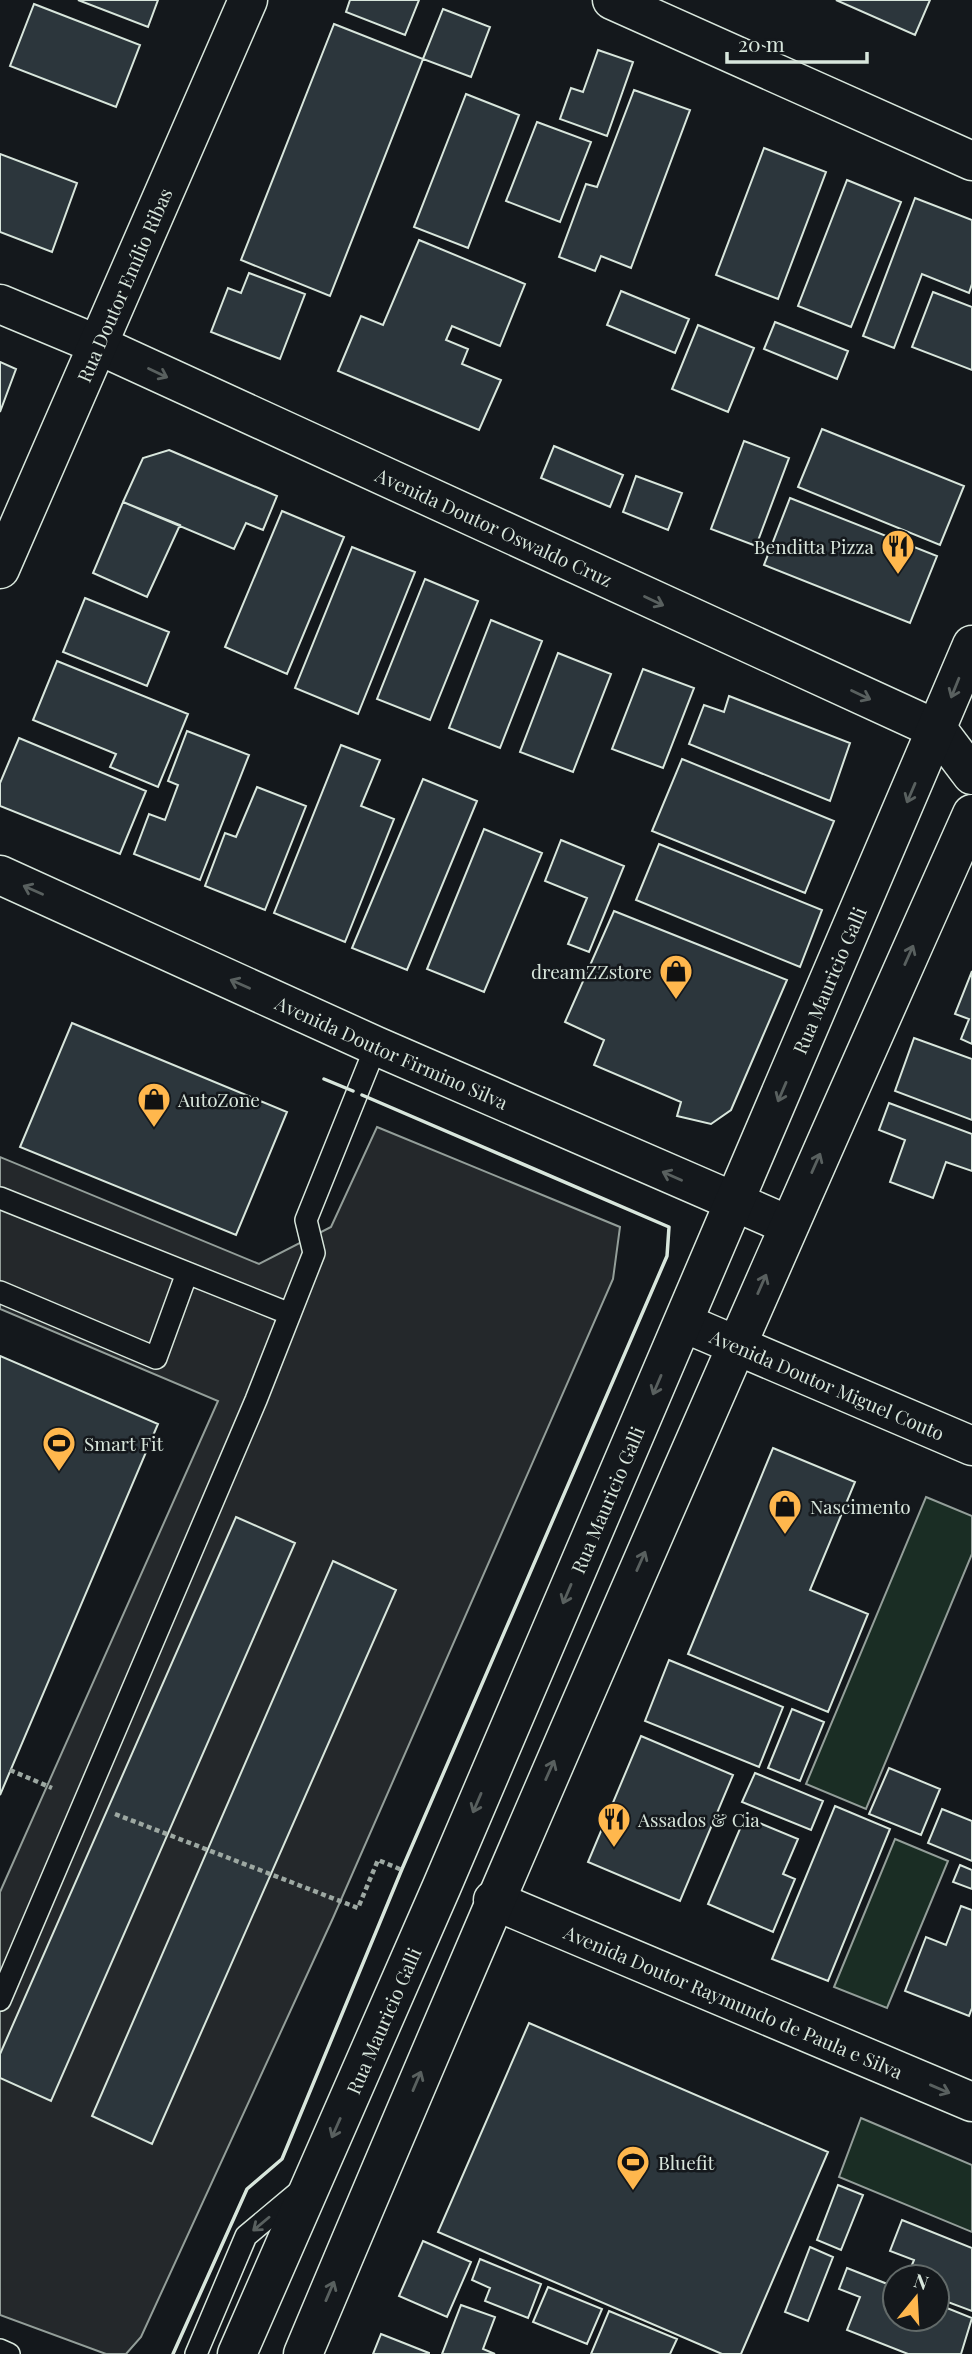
<svg xmlns="http://www.w3.org/2000/svg" width="972" height="2354" viewBox="0 0 972 2354" font-family="'Playfair Display',serif">
<style>
.green{fill:#1a2d24;stroke:#939e99;stroke-width:2}
.parking{fill:#24282b;stroke:#939e99;stroke-width:2}
.building{fill:#2c363c;stroke:#d8e6dc;stroke-width:2}
.lines{fill:none;stroke-linecap:round;stroke-linejoin:round}
.lane-casing{stroke:#d8e6dc;stroke-width:24}
.street-casing{stroke:#d8e6dc;stroke-width:41}
.secondary-casing{stroke:#d8e6dc;stroke-width:41}
.primary-casing{stroke:#d8e6dc;stroke-width:41}
.path{stroke:#9da8a2;stroke-width:4.5;stroke-dasharray:5 3.5;stroke-linecap:butt}
.lane{stroke:#14181c;stroke-width:21}
.street{stroke:#14181c;stroke-width:38}
.secondary{stroke:#14181c;stroke-width:38}
.primary{stroke:#14181c;stroke-width:38}
.wall{stroke:#d8e6dc;stroke-width:3.5}
.oneway{stroke:#59605f}
.labels{text-anchor:middle;dominant-baseline:central;stroke-width:5;stroke-linejoin:round;paint-order:stroke}
.street-label{font-size:19px;fill:#d8e6dc;stroke:#14181c}
.poi-label{font-size:19px;fill:#d8e6dc;stroke:#14181c;text-anchor:start}
</style>
<rect width="100%" height="100%" fill="#14181c"/>
<path class="green" d="M926,1497L972,1516V1554L866,1809L806,1784Z
M895,1839L948,1861L887,2008L834,1987Z
M861,2118L972,2165V2232L839,2177Z"/>
<path class="parking" d="M377,1127L620,1227L613,1279L333,1918L141,2337L126,2354H106L0,2315V1892L218,1401L0,1309V1157L259,1264L331,1227Z"/>
<path class="building" d="M78,0H158L148,27Z
M350,0H419L405,35L346,12Z
M836,0H930L915,35Z
M34,4L140,45L116,107L10,66Z
M443,9L490,27L471,77L423,59Z
M334,24L423,59L330,296L241,260Z
M598,50L633,62L607,136L560,119L571,88L583,92Z
M634,90L690,110L631,268L601,256L595,271L559,257L586,184L597,187Z
M466,94L519,115L468,248L414,227Z
M537,122L591,142L560,222L506,201Z
M764,148L826,172L778,299L716,275Z
M0,154L77,183L52,252L0,232Z
M847,180L901,202L851,327L798,306Z
M915,198L972,220V284L969,293L922,274L894,348L863,336Z
M419,240L525,284L500,346L452,326L446,340L468,349L462,364L501,380L479,430L338,371L361,316L383,325Z
M249,273L305,294L280,359L211,332L228,288L241,293Z
M621,291L689,319L675,353L607,325Z
M933,292L972,307V370L912,347Z
M775,322L848,351L837,379L764,349Z
M698,325L754,348L728,412L672,389Z
M0,362L16,369L0,412Z
M822,429L964,486L940,545L798,487Z
M744,441L789,458L756,546L711,529Z
M554,446L623,475L610,507L541,478Z
M169,450L277,496L263,530L246,523L234,549L123,502L143,458Z
M636,476L682,493L668,530L623,512Z
M790,498L937,556L910,623L764,565Z
M123,502L180,525L147,597L93,573Z
M282,511L344,537L287,674L225,647Z
M352,547L415,572L358,714L295,688Z
M425,579L478,601L430,720L377,699Z
M85,598L169,632L147,686L63,652Z
M491,620L542,641L500,748L449,728Z
M558,653L611,674L573,772L520,752Z
M57,661L188,714L158,787L110,767L116,754L33,720Z
M643,669L694,688L663,768L612,749Z
M729,696L850,743L830,801L689,744L704,705L724,712Z
M187,731L249,755L200,880L134,854L149,814L165,820L178,785L168,781Z
M19,738L146,791L120,854L0,806V783Z
M341,745L380,760L361,806L394,819L345,942L274,913Z
M682,759L834,821L805,893L652,831Z
M423,779L477,801L407,970L352,948Z
M257,787L306,806L265,910L205,886L225,833L236,837Z
M484,829L542,853L484,992L427,969Z
M561,840L624,866L589,952L568,944L587,898L545,881Z
M659,844L822,910L800,967L636,900Z
M614,911L787,980L731,1110L711,1124L677,1116L681,1102L594,1065L604,1040L565,1022Z
M972,971V1044L961,1039L969,1019L955,1014Z
M72,1023L287,1112L236,1235L20,1147Z
M914,1038L972,1059V1120L895,1091Z
M889,1103L972,1134V1171L946,1162L933,1198L890,1182L905,1140L879,1130Z
M0,1356L158,1424L0,1795Z
M773,1448L855,1482L810,1590L868,1614L828,1712L688,1654Z
M236,1517L295,1543L51,2101L0,2078V2054Z
M333,1561L396,1590L152,2144L92,2116Z
M669,1660L783,1707L759,1767L645,1721Z
M792,1709L824,1722L800,1781L768,1768Z
M641,1736L733,1775L680,1901L588,1862Z
M889,1768L940,1789L921,1835L869,1814Z
M755,1773L823,1801L811,1830L742,1802Z
M835,1806L890,1829L828,1981L772,1959Z
M942,1809L972,1821V1861L928,1843Z
M745,1817L798,1839L783,1874L795,1879L773,1932L708,1904Z
M960,1865L972,1870V1889L953,1882Z
M961,1906L972,1910V2008L969,2016L905,1991L926,1937L946,1945Z
M529,2023L828,2152L741,2354H722L438,2232Z
M838,2185L863,2195L841,2250L817,2240Z
M902,2220L972,2248V2311L937,2298V2277H907L914,2260L890,2251Z
M423,2241L471,2262L447,2317L399,2296Z
M810,2247L833,2257L808,2321L785,2312Z
M480,2259L541,2284L528,2318L485,2301L490,2288L472,2280Z
M847,2268L895,2287V2319H937V2304L972,2318L961,2354H908L847,2330L860,2297L839,2289Z
M548,2287L602,2309L587,2344L533,2322Z
M461,2305L495,2317L483,2349L495,2354H442Z
M609,2311L677,2339L670,2354H591Z
M381,2334L429,2353V2354H373Z"/>
<g class="lines">
<defs>
<path id="lane" d="M0,1198L290,1314
M0,1292L156,1358L187,1273
M0,2000L256,1400L314,1253L306,1220L376,1046
M0,2350L9,2354
M196,2354L246,2236L301,2190"/>
<g id="street">
<path d="M612,0L972,161"/>
<path id="s1" d="M0,304L96,344L938,730L972,775"/>
<path id="s2" d="M0,875L376,1046L788,1225"/>
<path id="s3" d="M684,1323L972,1446"/>
<path id="s4" d="M493,1900L972,2102"/>
</g>
<g id="secondary">
<path id="s5" d="M0,569L248,0"/>
</g>
<g id="primary">
<path id="s6" d="M237,2354L442,1886L972,645"/>
<path d="M303,2354C520,1838 744,1325 972,814"/>
</g>
</defs>
<use href="#lane" class="lane-casing"/>
<use href="#street" class="street-casing"/>
<use href="#secondary" class="secondary-casing"/>
<use href="#primary" class="primary-casing"/>
<path class="path" d="M10,1770L52,1788
M115,1814L358,1908L378,1860L402,1870"/>
<use href="#lane" class="lane"/>
<use href="#street" class="street"/>
<use href="#secondary" class="secondary"/>
<use href="#primary" class="primary"/>
<path class="wall" d="M324,1079L353,1091
M173,2354L247,2189L282,2159L402,1869L667,1256L669,1227L362,1095"/>
</g>
<defs><path id="oneway-shaft" d="M-6 0H5M1.5-3L5.5 0L1.5 3" fill="none" stroke-width="1.6" stroke-linecap="round" stroke-linejoin="round" transform="scale(1.75)"/></defs>
<g class="oneway">
<use href="#oneway-shaft" transform="translate(158 373) rotate(25)"/>
<use href="#oneway-shaft" transform="translate(654 601) rotate(25)"/>
<use href="#oneway-shaft" transform="translate(955 688) rotate(112)"/>
<use href="#oneway-shaft" transform="translate(861 695) rotate(25)"/>
<use href="#oneway-shaft" transform="translate(911 793) rotate(113)"/>
<use href="#oneway-shaft" transform="translate(33 890) rotate(-156)"/>
<use href="#oneway-shaft" transform="translate(909 955) rotate(-66)"/>
<use href="#oneway-shaft" transform="translate(240 984) rotate(-156)"/>
<use href="#oneway-shaft" transform="translate(782 1092) rotate(113)"/>
<use href="#oneway-shaft" transform="translate(816 1163) rotate(-66)"/>
<use href="#oneway-shaft" transform="translate(672 1176) rotate(-156)"/>
<use href="#oneway-shaft" transform="translate(762 1284) rotate(-66)"/>
<use href="#oneway-shaft" transform="translate(657 1385) rotate(113)"/>
<use href="#oneway-shaft" transform="translate(641 1561) rotate(-66)"/>
<use href="#oneway-shaft" transform="translate(567 1594) rotate(113)"/>
<use href="#oneway-shaft" transform="translate(550 1770) rotate(-66)"/>
<use href="#oneway-shaft" transform="translate(477 1803) rotate(113)"/>
<use href="#oneway-shaft" transform="translate(417 2081) rotate(-67)"/>
<use href="#oneway-shaft" transform="translate(940 2089) rotate(23)"/>
<use href="#oneway-shaft" transform="translate(336 2128) rotate(114)"/>
<use href="#oneway-shaft" transform="translate(261 2224) rotate(140)"/>
<use href="#oneway-shaft" transform="translate(330 2291) rotate(-67)"/>
</g>
<defs>
<symbol id="restaurant-pin" viewBox="-11 -11 22 30"><path d="M0 17L-7.5 6A9.5 9.5 0 1 1 7.5 6Z" fill="#ffb74d" stroke="#14181c"/><path d="M-5-6h1v4h1v-4h1v4h1v-4h1v5L-1.5 .5V6h-2V.5L-5-1ZM5-6V6H3V1.5H1.5Q1.5-4 5-6Z" fill="#111"/></symbol>
<symbol id="shop-pin" viewBox="-11 -11 22 30"><path d="M0 17L-7.5 6A9.5 9.5 0 1 1 7.5 6Z" fill="#ffb74d" stroke="#14181c"/><path d="M-5-2.5h2.3a2.7 3.5 0 0 1 5.4 0H5L5.5 6h-11ZM-1.5-2.5h3a1.5 2.3 0 0 0-3 0Z" fill="#111"/></symbol>
<symbol id="stadium-pin" viewBox="-11 -11 22 30"><path d="M0 17L-7.5 6A9.5 9.5 0 1 1 7.5 6Z" fill="#ffb74d" stroke="#14181c"/><path d="M0-5a6.5 5 0 1 0 0 10a6.5 5 0 1 0 0-10ZM-3.5-1.8h7v3.6h-7Z" fill="#111"/></symbol>
</defs>
<g fill-rule="evenodd">
<use href="#restaurant-pin" x="879" y="527" width="38" height="52"/>
<use href="#shop-pin" x="657" y="952" width="38" height="52"/>
<use href="#shop-pin" x="135" y="1080" width="38" height="52"/>
<use href="#stadium-pin" x="40" y="1424" width="38" height="52"/>
<use href="#shop-pin" x="766" y="1487" width="38" height="52"/>
<use href="#restaurant-pin" x="595" y="1800" width="38" height="52"/>
<use href="#stadium-pin" x="614" y="2143" width="38" height="52"/>
</g>
<g class="labels">
<g class="street-label">
<text stroke="none"><textPath href="#s5" startOffset="310">Rua Doutor Emílio Ribas</textPath></text>
<text stroke="none"><textPath href="#s1" startOffset="542">Avenida Doutor Oswaldo Cruz</textPath></text>
<text stroke="none"><textPath href="#s6" startOffset="1496">Rua Mauricio Galli</textPath></text>
<text stroke="none"><textPath href="#s2" startOffset="430">Avenida Doutor Firmino Silva</textPath></text>
<text stroke="none"><textPath href="#s3" startOffset="156">Avenida Doutor Miguel Couto</textPath></text>
<text stroke="none"><textPath href="#s6" startOffset="931">Rua Mauricio Galli</textPath></text>
<text stroke="none"><textPath href="#s4" startOffset="261">Avenida Doutor Raymundo de Paula e Silva</textPath></text>
<text stroke="none"><textPath href="#s6" startOffset="364">Rua Mauricio Galli</textPath></text>
</g>
<g class="poi-label">
<text x="874" y="546" text-anchor="end">Benditta Pizza</text>
<text x="652" y="971" text-anchor="end">dreamZZstore</text>
<text x="178" y="1099">AutoZone</text>
<text x="84" y="1443">Smart Fit</text>
<text x="810" y="1506">Nascimento</text>
<text x="638" y="1819">Assados &amp; Cia</text>
<text x="658" y="2162">Bluefit</text>
</g>
</g>
<g transform="translate(916 2298) rotate(18)"><circle r="33" fill="#14181c" stroke="#626a69" stroke-width="2"/>
<path d="M0-5L12 26L0 18L-12 26Z" fill="#ffb74d"/>
<text y="-10" font-size="19" font-weight="bold" text-anchor="middle" fill="#d8e6dc">N</text>
</g>
<path d="M727 52v10h140v-10" fill="none" stroke="#d8e6dc" stroke-width="3.5"/>
<text x="738" y="52" font-size="21" fill="#d8e6dc" stroke="#14181c" stroke-width="5" paint-order="stroke">20 m</text>
</svg>
